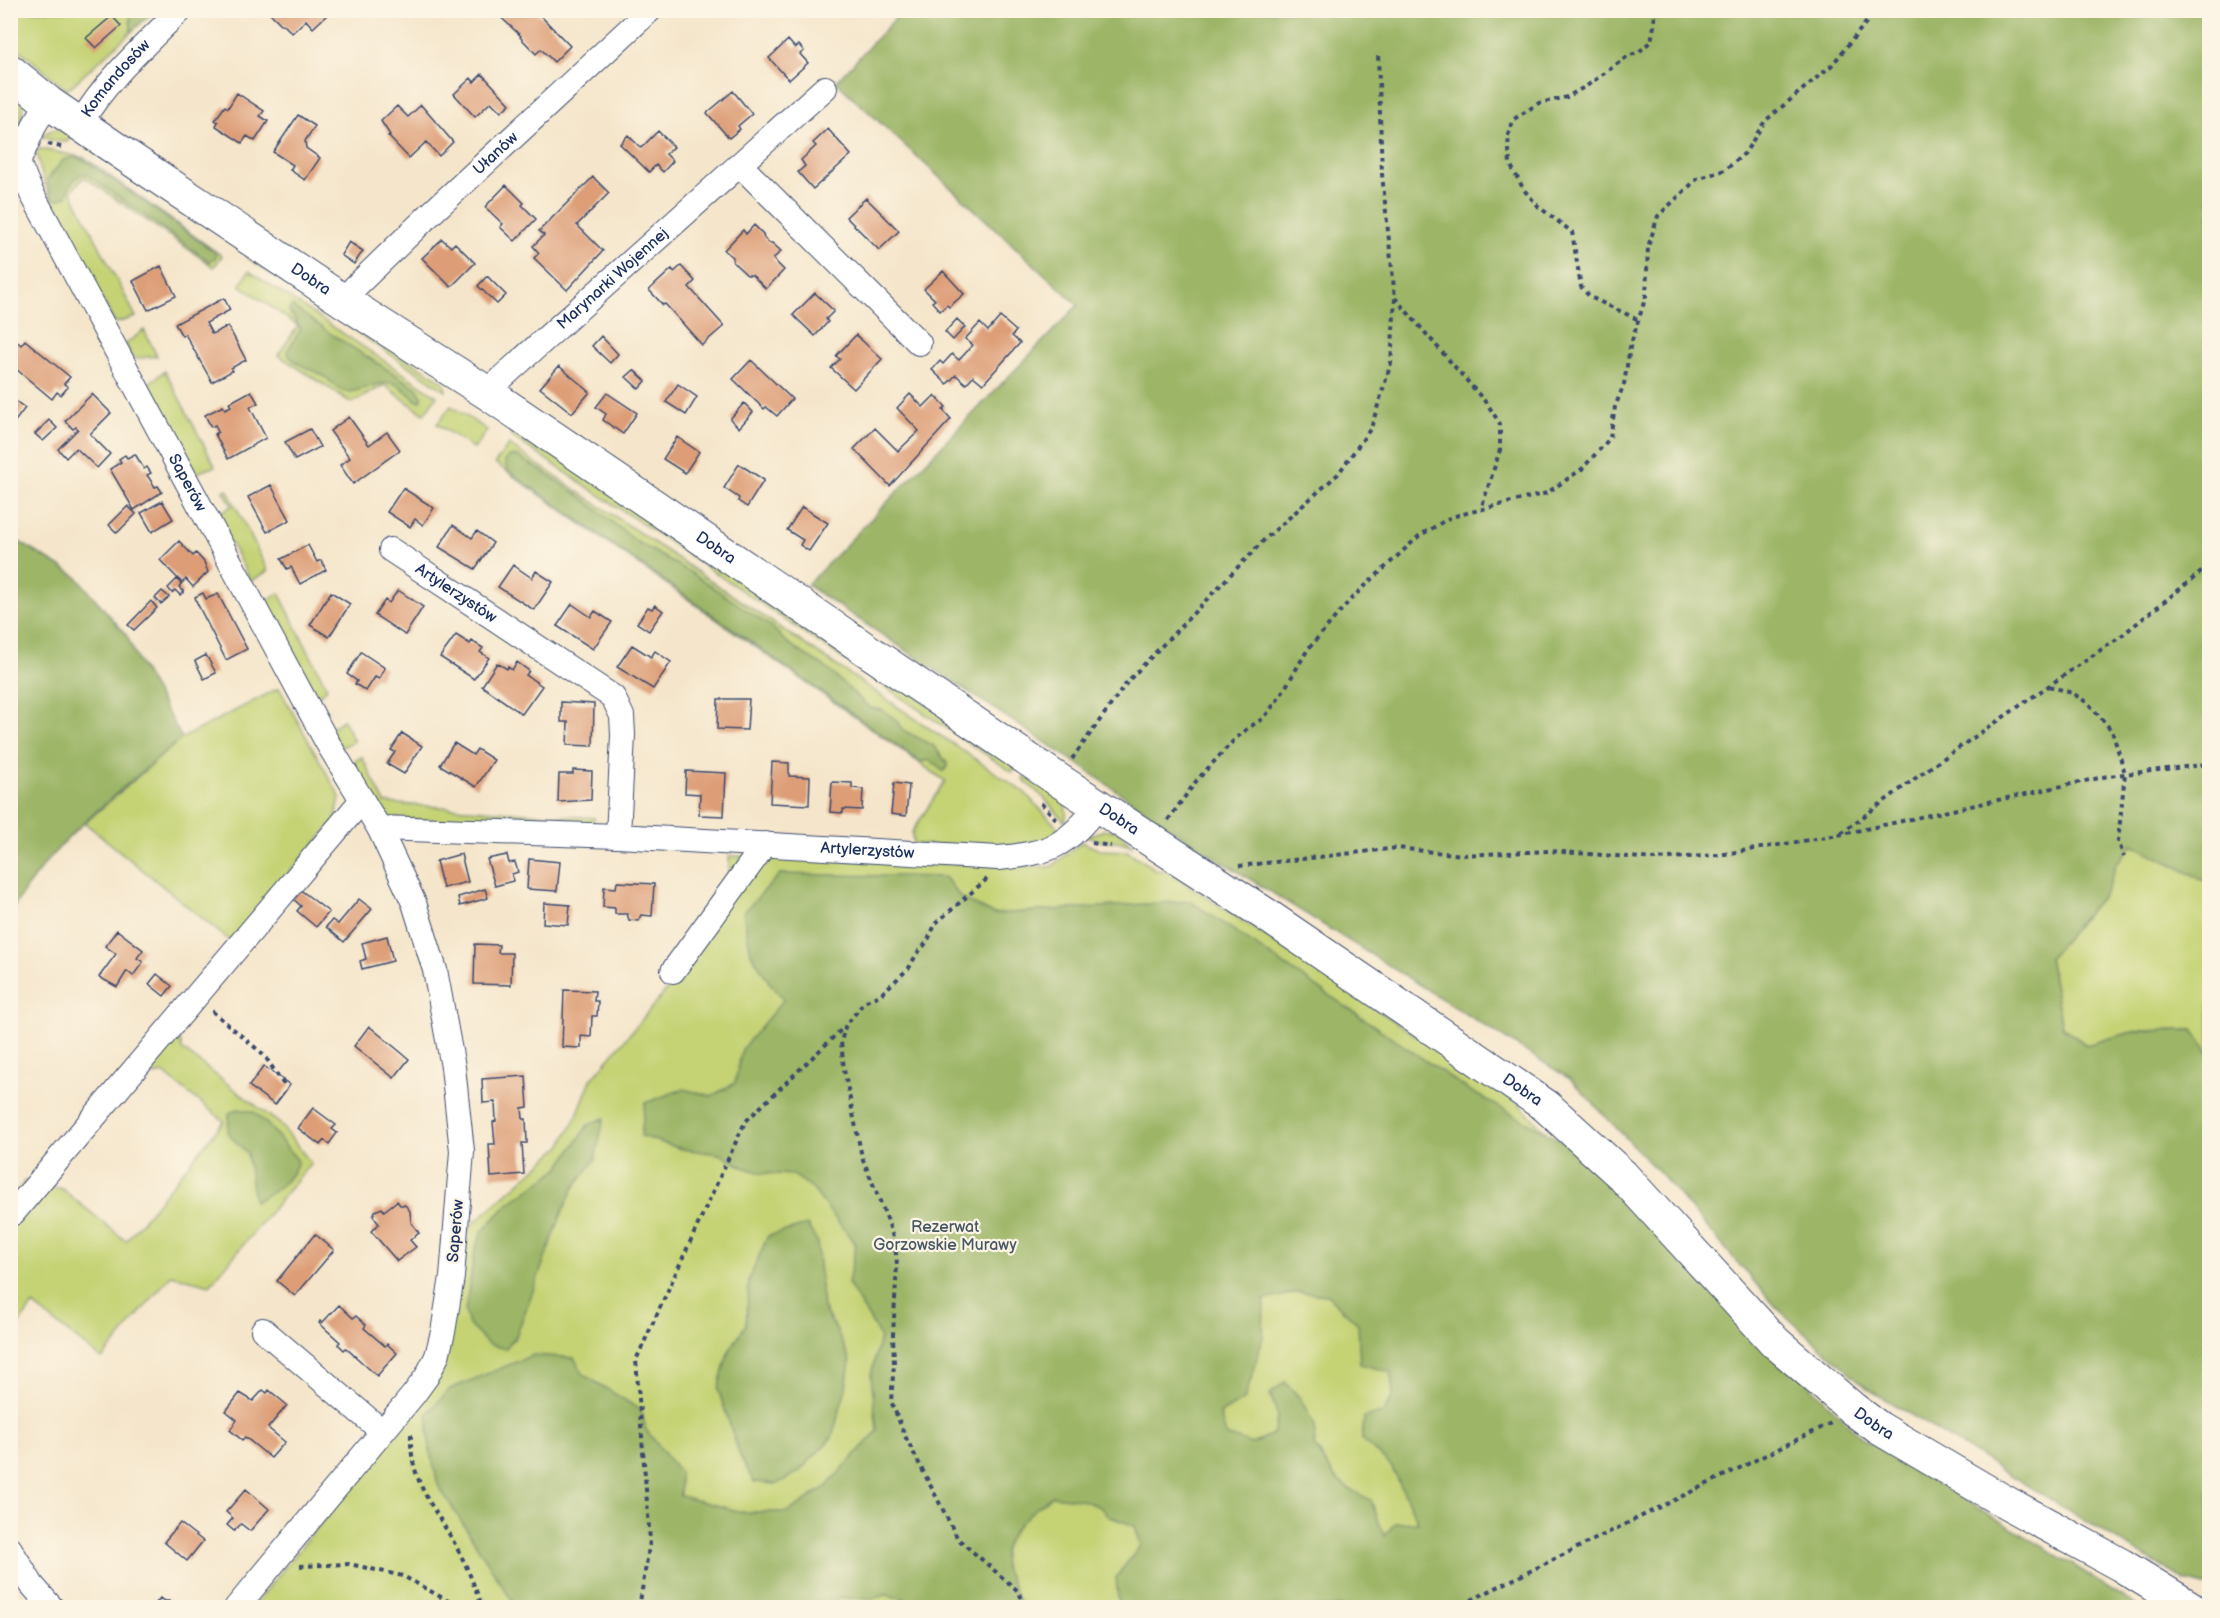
<svg xmlns="http://www.w3.org/2000/svg" width="2220" height="1618" viewBox="0 0 2220 1618" font-family="'Balsamiq Sans',sans-serif">
<style>
.green{fill:#c5d375;stroke:#70816a;stroke-width:1.5}
.forest{fill:#9cb566;stroke:#5c7262;stroke-width:1.5;fill-rule:evenodd}
.building{fill:#dd9d76}
.lines{fill:none;stroke-linecap:round;stroke-linejoin:round}
.street-casing{stroke:#3c4a6e;stroke-width:26}
.secondary-casing{stroke:#3c4a6e;stroke-width:35}
.path{stroke:#3c4a6e;stroke-width:4;stroke-dasharray:4.5 4.5;stroke-linecap:butt}
.street{stroke:#fff;stroke-width:24}
.secondary{stroke:#fff;stroke-width:33}
.labels{text-anchor:middle;dominant-baseline:central;stroke-width:4.5;stroke-linejoin:round;paint-order:stroke}
.street-label{font-size:16px;fill:#1b2f5e;stroke:#fcf5e5}
.park-label{font-size:16px;fill:#465864;stroke:#fcf5e5}
</style>
<rect width="100%" height="100%" fill="#fcf5e5"/>
<filter id="ink" filterUnits="userSpaceOnUse"><feTurbulence type="fractalNoise" baseFrequency=".0167" numOctaves="2"/><feDisplacementMap in="SourceGraphic" scale="12" xChannelSelector="R" yChannelSelector="G"/><feConvolveMatrix kernelMatrix="1 2 1 2 8 2 1 2 1" color-interpolation-filters="sRGB"/></filter>
<filter id="wash" filterUnits="userSpaceOnUse"><feTurbulence type="fractalNoise" baseFrequency=".008" numOctaves="4" result="noise"/><feDisplacementMap in="SourceGraphic" scale="24" xChannelSelector="R" yChannelSelector="G"/><feGaussianBlur stdDeviation="1.35" result="paint"/><feColorMatrix in="noise" values="0 0 0 0 0 0 0 0 0 0 0 0 0 0 0 0 0 1.4 0 .05"/><feComposite in="paint" operator="in"/></filter>
<g filter="url(#wash)">
<rect width="100%" height="100%" fill="#f5e6cb"/>
<path class="green" d="M10,11H130L131,32L67,90L11,43Z
M11,86C27,101 24,102 21,123L13,114L14,110L11,107Z
M64,127L73,132L67,142L54,141L41,136L47,132Z
M36,148L85,158L222,256L214,267L84,177L71,191L136,317L115,323C85,267 46,211 36,148Z
M255,255L337,309L332,316L246,257Z
M249,271L437,396L424,414L384,385L352,403L278,355L298,326L240,285Z
M339,316L444,382L446,391L339,320Z
M144,330L157,356L133,359L126,344Z
M165,371L215,466L194,474L147,385Z
M451,406L487,430L474,449L437,424Z
M515,429L1018,764L1012,772L510,435Z
M509,445L1024,792L1060,830C1029,857 953,845 913,844L912,832L945,781L495,463Z
M227,489L268,571L251,581L216,515L232,506L224,491Z
M279,593L327,688L314,701L263,604Z
M279,688L340,797L335,821L230,941L85,823L182,738Z
M343,720L354,741L340,748L330,729Z
M362,757L385,803L594,818L592,829L387,818L349,764Z
M1028,770C1045,784 1073,797 1065,822L1044,798L1023,779Z
M1105,830L1117,831L1133,846L1118,841H1100L1087,836Z
M1082,842L1100,850L1127,851L1154,868L1153,870L1167,871L1518,1103L1843,1439L1478,1608H252L434,1383L470,1226L561,1146L577,1115L591,1080L675,980L729,882V856L1051,867Z
M2132,844L2209,883V1054L2193,1030L2136,1031L2087,1045L2062,1027L2049,958L2107,890L2116,864Z
M178,1032L182,1049L280,1124L311,1163L210,1285L171,1275L102,1359L33,1305L11,1335V1200L25,1180L62,1189L126,1241L224,1121L163,1073L142,1078Z"/>
<path class="forest" d="M130,10H154V11L131,32Z
M902,11H2209V883L2132,844L2116,864L2107,890L2049,958L2062,1027L2086,1045L2136,1031L2193,1030L2209,1054V1587L2185,1581L1868,1389L1777,1308L1665,1179L1570,1079L1189,841L1075,762L807,585L1078,305L836,82Z
M75,157L86,161L215,252L216,257L210,262L86,174H81C73,181 68,185 67,196L58,200L52,198L47,180L63,160Z
M292,306L334,336L417,388L422,397L421,401H417C392,378 393,380 362,389C358,390 353,392 349,392C337,391 334,383 325,377C314,369 292,366 287,351L301,329L289,311Z
M509,456H517L540,470L579,495L637,542L693,574L773,628L784,640L804,654L823,665L870,708L883,710L895,719L903,730L934,746L947,763V768L943,771L929,760L921,762L507,470L505,461Z
M11,537L76,576L127,636L138,661L182,738C124,789 48,843 11,913Z
M780,874L945,877L961,898L993,914L1190,901L1472,1092L1579,1150L1863,1439L2072,1564L2138,1607H1121L1118,1597L1116,1577L1141,1545L1135,1526L1108,1516L1100,1507L1079,1499L1052,1496C1029,1513 996,1538 1005,1571C1006,1572 1010,1578 1010,1579C1017,1593 1012,1594 1024,1607H909L905,1599L886,1595L871,1599L838,1598L829,1608L516,1607L438,1485L430,1450L427,1414L450,1389L533,1355L574,1358L584,1375L641,1410L646,1430L680,1473V1496L742,1512H788L827,1486L877,1431L871,1375L880,1337L848,1283L856,1245L811,1187L793,1175L762,1173L745,1168L719,1154L682,1149L641,1136L645,1103L683,1089L712,1096L735,1083L742,1049L784,999L769,982L751,953L743,913ZM1298,1292L1327,1295L1358,1324L1360,1364L1391,1372L1393,1396L1383,1413L1364,1417L1362,1440L1391,1466L1418,1522L1395,1523L1384,1536L1371,1500C1357,1493 1341,1487 1332,1473C1325,1462 1323,1457 1314,1446L1315,1426L1300,1398L1285,1382L1270,1394L1278,1416L1273,1434L1252,1444L1226,1435L1220,1414L1245,1399L1263,1337L1264,1300Z
M238,1109L254,1112L269,1126L298,1161C291,1183 273,1192 254,1202L247,1153L228,1134L229,1113Z
M604,1118L595,1160L573,1189L562,1213L516,1336L505,1349L488,1344L469,1325L465,1311L475,1250L482,1232L507,1205L559,1168L588,1125Z
M807,1225L817,1241L823,1308L838,1333L850,1361L846,1388L832,1437L799,1472L777,1484L754,1482L740,1456L718,1389L728,1353L746,1324L749,1279L768,1236Z"/>
<g id="blocks">
<path class="building" d="M267,10H325L328,14L313,28L306,20L292,33L283,24L282,25Z
M493,10H535L570,46L554,62L541,49L536,54L520,37L521,36Z
M112,16L121,26L96,48L86,38Z
M788,40L795,48L799,45L804,51L800,54L808,63L789,80L769,58Z
M482,74L510,104L501,112L491,102L475,117L454,94L471,78L474,82Z
M733,91L752,114L738,126L740,129L729,138L707,113Z
M237,93L264,111L260,116L268,121L255,141L247,136L242,143L216,126L218,122L215,120L225,106L228,108Z
M421,105L453,142L439,156L426,142L409,158L388,136L390,135L381,121L397,106L408,117Z
M298,115L315,126L305,141L306,148L320,158L305,180L290,170L293,165L273,152Z
M828,129L851,155L813,189L798,172L805,166L801,160L816,146L813,143Z
M658,131L674,147L666,154L673,161L663,172L656,165L649,172L620,144L628,135L641,148Z
M593,177L609,193L577,225L603,251L567,290L534,258L539,253L533,246L544,235L539,231Z
M506,185L524,203L522,205L536,219L515,241L500,227L503,224L485,207Z
M866,198L899,231L879,250L846,217Z
M754,225L763,234L764,238L769,243H772L781,251L773,259L784,270L766,289L752,275H747L733,262V257L724,250L743,230L746,234Z
M442,239L451,247L455,243L475,263L451,287L422,258Z
M349,242L363,251L354,264L341,255Z
M161,266L176,296L148,310L133,281Z
M681,266L695,281L689,287L724,326L702,345L667,306L665,304L663,305L649,290L672,269L674,272Z
M943,271L964,294L949,307L947,305L940,311L932,302L935,300L924,289Z
M487,276L506,295L497,304L478,286Z
M815,293L834,311L826,319L828,322L815,336L793,315Z
M224,298L230,310L206,323L212,334L228,326L246,360L231,368L232,371L212,382L185,334L182,336L175,324Z
M1000,317L1016,331L1012,336L1020,343L983,384L973,376L966,384L956,375L947,384L932,370L940,361L943,364L952,354L959,360L973,345L965,339L980,323L988,331Z
M957,319L965,327L953,340L945,332Z
M856,335L882,359L854,389L831,368L840,359L836,356Z
M601,336L618,354L610,363L592,346Z
M25,340L70,377L64,384L68,387L61,395L57,392L52,399L10,364V348L16,341L21,345Z
M751,360L792,399L777,416L766,407L764,409L733,379Z
M559,366L590,392L572,413L540,388Z
M634,370L646,381L639,389L626,377Z
M678,384L697,397L686,415L666,402Z
M251,391L258,403L250,407L266,438L228,459L215,434L218,432L215,425L211,427L205,415L223,406L225,409L231,406L229,403Z
M607,393L637,413L623,434L603,420L606,414L596,407Z
M92,394L111,413L90,434L110,454L97,468L76,448L66,458L58,449L78,429L76,427L73,429L65,421Z
M910,394L923,407L935,395L946,407L943,410L951,419L890,486L854,449L875,428L898,451L919,431L897,408Z
M10,397L25,408L13,424L10,422Z
M744,403L753,412L739,428L730,419Z
M349,417L369,445L387,432L400,450L353,484L340,465L350,458L330,431Z
M49,420L57,428L43,441L35,434Z
M310,429L320,447L295,460L285,442Z
M677,437L699,452L685,473L663,459Z
M135,454L144,469L147,467L151,473L147,475L155,487L158,486L162,492L134,510L110,469L121,462L119,459L125,455L127,458Z
M739,464L764,480L747,507L738,501L739,498L724,488Z
M271,485L290,520L267,532L248,497Z
M403,488L434,508L423,525L415,519L410,527L387,512Z
M162,501L173,519L152,532L141,513Z
M128,506L136,514L117,533L109,525Z
M802,507L828,523L809,551L800,545L803,540L787,530Z
M453,525L472,538L477,531L493,543L475,569L439,547Z
M179,541L193,556L196,553L204,562L208,572L193,587L186,579L182,583L160,560Z
M308,545L317,562L321,560L326,570L300,584L291,567L287,569L281,559Z
M513,565L532,578L536,571L553,582L534,610L498,587Z
M177,579L181,584L179,587L184,592L180,595L175,590L172,593L168,588Z
M398,590L423,607L405,635L375,615L385,600L389,603Z
M162,591L169,597L161,604L155,598Z
M331,592L350,604L329,637L310,625Z
M203,593L206,599L218,594L247,649L226,660L197,603L195,597Z
M151,601L157,608L134,630L128,625Z
M572,604L591,617L595,611L612,622L593,649L557,626Z
M655,605L663,611L649,631L637,623L648,607L652,609Z
M456,635L470,644L472,641L483,648L480,652L489,658L474,679L440,657Z
M632,645L651,657L655,651L671,662L653,689L617,667Z
M361,652L385,668L379,679L375,677L366,691L355,684L357,681L347,674Z
M206,655L216,673L204,679L195,661Z
M517,662L529,671L526,675L542,686L522,714L482,686L497,663L507,669L508,667L512,670Z
M718,699H749L747,730L717,729Z
M561,702L594,704L593,746L567,745L568,722H561Z
M402,733L422,746L404,774L387,764L395,752L391,750Z
M454,743L473,755L477,749L494,760L476,787L440,765Z
M772,762L789,763V776L810,777L809,805L770,803Z
M573,770L592,771L591,800L558,802L559,774H573Z
M686,771L726,773L724,816L699,815L700,794L685,793Z
M832,782L852,783V788L863,789L862,810L843,809V813L830,812Z
M894,783L909,785L906,816L891,814Z
M461,854L468,882L443,888L436,861Z
M507,855L509,863L515,862L518,872L512,874L513,881L495,886L487,859Z
M529,859L560,862L557,891L527,889Z
M617,882L654,884L652,916L641,915L638,921L629,920L627,914H615V908L603,907L604,887L616,888Z
M298,888L329,912L316,927L297,911L301,906L291,897Z
M485,889L488,898L460,906L458,897Z
M359,899L372,909L344,942L326,927L332,920L338,924Z
M544,903L570,905L568,925L543,923Z
M117,930L143,950L137,958L143,962L133,976L127,971L117,987L99,977L116,954L105,946Z
M387,936L393,961L362,969L360,961L366,959L362,943Z
M475,944L499,945L498,953H512L511,985L474,984Z
M157,974L172,986L164,996L149,984Z
M564,990L595,991L594,1001H598L597,1016H592L591,1037L581,1036V1048L562,1047Z
M369,1026L409,1059L394,1078L354,1046Z
M264,1066L290,1085L275,1105L249,1086Z
M526,1076L528,1107L522,1108L523,1119H526L527,1143H522L524,1174L491,1177L489,1144H495L493,1122L496,1121L495,1102L483,1103L482,1079Z
M313,1108L336,1125L332,1129L337,1133L329,1144L324,1140L320,1145L298,1128Z
M397,1201L400,1205H405L410,1211L411,1222L419,1233L410,1240L416,1247L397,1261L371,1231L379,1224L373,1216L375,1211L382,1208L384,1211Z
M315,1234L334,1250L295,1296L277,1281Z
M339,1305L353,1318L356,1316L366,1325L364,1328L385,1346L387,1344L397,1353L377,1376L346,1348L344,1350L338,1344L340,1342L319,1323L320,1321L322,1323Z
M263,1390L267,1393L269,1390L287,1405L268,1428L285,1442L271,1458L245,1437L242,1440L230,1430L237,1420L226,1411L240,1393L253,1401Z
M246,1489L269,1509L250,1531L241,1524L234,1531L227,1525L233,1518L226,1512Z
M180,1523L203,1541L187,1561L164,1542Z
M160,1598L165,1601H169L174,1605L173,1608H152Z"/>
</g>
</g>
<g filter="url(#ink)">
<use href="#blocks" fill-opacity="0" stroke="#3c4a6e" stroke-width="1.5"/>
<g class="lines">
<defs>
<g id="street">
<path id="s1" d="M80,124C106,80 144,46 180,10"/>
<path id="s2" d="M18,163L31,192L327,742L379,828L414,903L435,970L453,1067L462,1151L452,1277L443,1332L437,1356L427,1376L414,1394L236,1608"/>
<path d="M740,165L919,343"/>
<path d="M10,168L18,163L36,122L49,103"/>
<path id="s3" d="M345,302L355,287L425,219L650,10"/>
<path id="s4" d="M486,392L825,88"/>
<path id="s5" d="M391,550L613,697L622,716L623,735L618,836"/>
<path id="s6" d="M379,828L618,836L998,858C1049,853 1067,847 1099,804"/>
<path d="M673,971L765,844"/>
<path d="M13,1213L362,800"/>
<path d="M263,1330L382,1431"/>
<path d="M10,1549L32,1585L52,1608"/>
</g>
<g id="secondary">
<path id="s7" d="M10,71L49,103L122,153L345,302L489,394L1057,779L1265,914L1546,1106L1622,1175L1775,1342L1853,1409L1879,1428L1998,1498L2121,1565L2191,1608"/>
</g>
</defs>
<use href="#street" class="street-casing"/>
<use href="#secondary" class="secondary-casing"/>
<path class="path" d="M48,144L65,148
M1395,298L1488,405L1500,424V450L1481,509
M1637,319L1590,297L1581,287L1572,232L1539,207L1524,190L1510,164L1508,136L1514,119L1539,103L1567,97L1588,85L1628,56L1639,52L1651,41L1654,26L1655,10
M2049,686L2072,693L2088,703L2112,731L2125,773L2118,841L2124,857
M1072,759L1128,681L1264,540L1338,474L1371,428L1391,363L1395,298L1382,174L1378,53
M1041,803L1056,819
M1168,820L1197,780L1235,739L1248,728L1264,718L1281,695L1308,649L1351,599L1419,536L1451,517L1547,493L1582,469L1610,438L1615,407L1624,384L1630,347L1646,296L1648,247L1658,216L1697,179L1725,170L1745,153L1765,121L1832,65L1876,10
M1841,833L1928,769L2121,636L2210,565
M1092,843L1111,846
M1239,866L1398,848L1462,855L1550,851L1655,859L1719,855L1838,835L2108,776L2210,764
M987,879L936,923L927,942L916,955L909,968L880,995L864,1002L845,1027L841,1042L844,1070L862,1157L888,1221L895,1244L897,1264L893,1335L894,1364L891,1401L906,1438L958,1539L1018,1591L1027,1608
M212,1011L264,1055L284,1085
M411,1434C409,1485 438,1510 459,1552C469,1570 475,1589 483,1608
M300,1566L349,1564L403,1576L461,1608
M639,1608L650,1541L636,1360L745,1122L844,1027
M1455,1608L1831,1423"/>
<use href="#street" class="street"/>
<use href="#secondary" class="secondary"/>
</g>
</g>
<g class="labels">
<g class="street-label">
<text stroke="none"><textPath href="#s1" startOffset="58">Komandosów</textPath></text>
<text stroke="none"><textPath href="#s3" startOffset="212">Ułanów</textPath></text>
<text stroke="none"><textPath href="#s7" startOffset="366">Dobra</textPath></text>
<text stroke="none"><textPath href="#s4" startOffset="170">Marynarki Wojennej</textPath></text>
<text stroke="none"><textPath href="#s2" startOffset="362">Saperów</textPath></text>
<text stroke="none"><textPath href="#s7" startOffset="852">Dobra</textPath></text>
<text stroke="none"><textPath href="#s5" startOffset="78">Artylerzystów</textPath></text>
<text stroke="none"><textPath href="#s7" startOffset="1338">Dobra</textPath></text>
<text stroke="none"><textPath href="#s6" startOffset="489">Artylerzystów</textPath></text>
<text stroke="none"><textPath href="#s7" startOffset="1824">Dobra</textPath></text>
<text transform="translate(456 1231) rotate(-85)">Saperów</text>
<text stroke="none"><textPath href="#s7" startOffset="2310">Dobra</textPath></text>
</g>
<g class="park-label">
<text x="945" y="1227">Rezerwat<tspan x="945" dy="18">Gorzowskie Murawy</tspan></text>
</g>
</g>
<rect width="2220" height="1618" fill="none" stroke="#fcf5e5" stroke-width="36"/>
</svg>
